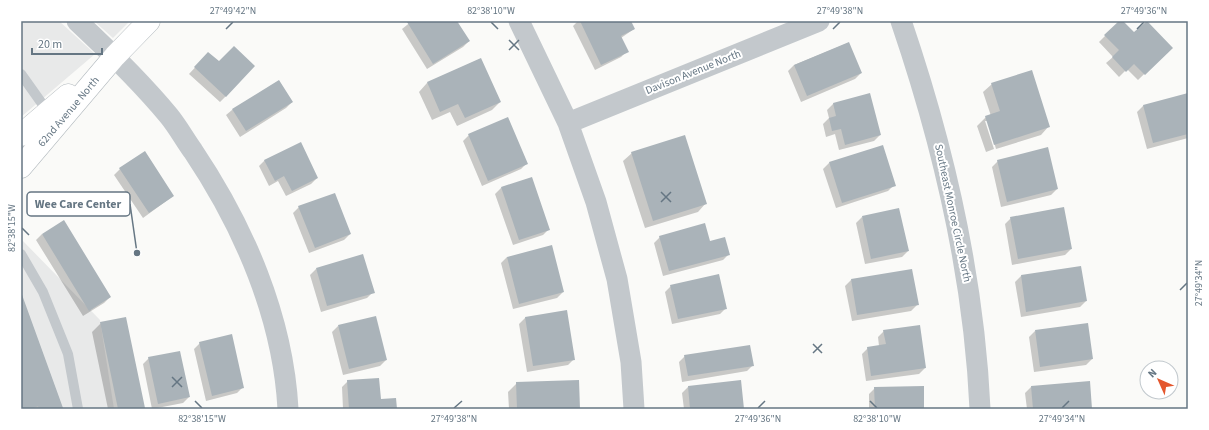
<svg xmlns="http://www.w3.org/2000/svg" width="1209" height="430" viewBox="0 0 1209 430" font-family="'Source Sans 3',sans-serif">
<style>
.built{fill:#e8e9e9}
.shadow{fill:#0003}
.building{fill:#aab3b9}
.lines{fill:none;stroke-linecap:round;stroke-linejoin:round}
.secondary-casing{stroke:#b3babf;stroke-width:23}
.lane{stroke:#c3c8cc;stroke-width:10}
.street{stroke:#c3c8cc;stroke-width:21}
.secondary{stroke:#fff;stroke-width:22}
.ticks{fill:none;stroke:#657683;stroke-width:1.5}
.labels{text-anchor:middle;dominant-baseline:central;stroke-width:4;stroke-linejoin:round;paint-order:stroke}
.street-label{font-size:11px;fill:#657683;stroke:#fff}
.leader{fill:none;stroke:#657683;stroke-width:1.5}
.callout-dot{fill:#657683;stroke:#fff;stroke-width:1.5}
.callout{fill:#fff;stroke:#657683;stroke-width:1.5}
.callout-label{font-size:12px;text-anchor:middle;font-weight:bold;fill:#657683}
.neatline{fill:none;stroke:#657683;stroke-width:1.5}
.ticks-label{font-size:10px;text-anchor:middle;fill:#657683}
</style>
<rect width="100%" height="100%" fill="#fafaf8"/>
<path class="built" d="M21,21H59L95,54L21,117Z
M94,21H130L113,38Z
M21,239L100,320L114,409H21Z"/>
<path class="shadow" d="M412,21H456L469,41L463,47L427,69L402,29Z
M578,21H630L634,29L621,38L627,51L621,57L595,70L573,26Z
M1120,21L1134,34L1171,48L1138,80L1127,69L1119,77L1106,63L1113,57L1099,42Z
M848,43L861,73L855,79L801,102L788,71L794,65Z
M203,59L219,63L226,96L220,102L189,74Z
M480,59L500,102L492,110L457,126L450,112L432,120L419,92L427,83Z
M279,81L292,102L286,108L240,137L226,115L232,110Z
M992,84L1049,126L1041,135L996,149L988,121H985L994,149L986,152L977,126L986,117L991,116L983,92Z
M869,94L880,135L874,141L839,150L835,134L826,137L823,124L829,118L827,110L833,104Z
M1188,94V138L1147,149L1137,112L1143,106Z
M469,135L527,163L521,169L482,186L463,141Z
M632,153L706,203L698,212L645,228L623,161Z
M265,160L317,178L311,184L286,196L278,181L269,186L259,166Z
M998,161L1057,189L1051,195L1001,207L992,167Z
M829,163L894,185L888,191L836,208L823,169Z
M120,169L173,196L143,218L114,175Z
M531,178L549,229L543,235L513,245L495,194L501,188Z
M299,207L350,234L344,240L309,253L293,213Z
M862,217L908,251L902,257L865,264L856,223Z
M1011,218L1071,249L1065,255L1012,265L1005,224Z
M42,234L110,297L104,303L83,316L36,240Z
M660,237L709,242L729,254L723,260L663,276L654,243Z
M507,257L563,292L557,298L513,309L501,263Z
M1080,267L1086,301L1080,307L1021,317L1015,282L1021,276Z
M316,269L373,292L367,298L321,312L310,275Z
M851,280L917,305L911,311L852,321L845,286Z
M671,286L726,308L720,314L672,324L665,292Z
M21,294L62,407L60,409H21Z
M566,312L574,359L568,365L527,372L519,324L525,318Z
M101,323L143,408L142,409H108L92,332Z
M338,326L386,360L380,366L343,375L332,332Z
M884,331L925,368L919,374L866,381L862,354L868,348L879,346L878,337Z
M1035,331L1092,359L1086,365L1034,372L1029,337Z
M200,343L243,387L237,393L206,401L194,349Z
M685,356L753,365L747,371L682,382L679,362Z
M149,358L189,397L183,403L152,409L143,364Z
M348,381L396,409H343L342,387Z
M517,383L579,409H509L508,392Z
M688,387L743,409H684L682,393Z
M1031,387L1091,409H1027L1025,393Z
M875,388L923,409H869V394Z"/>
<path class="building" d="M410,21H457L470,41L433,64L407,22Z
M580,21H631L635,29L621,36L629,52L601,65Z
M1119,21H1123L1134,32L1147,21L1173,48L1145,75L1134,64L1126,72L1112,57L1119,50L1104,35Z
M849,42L862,73L807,96L794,65Z
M234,46L255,66L226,97L194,67L208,52L219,61Z
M481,58L501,102L465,118L458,104L440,112L427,82Z
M1032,70L1050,127L994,145L985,116L1000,111L991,83Z
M279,80L293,102L246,131L232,109Z
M870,93L881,135L845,145L841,129L832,131L829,118L836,116L833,103Z
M1188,93V134L1153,143L1143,105Z
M508,117L528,164L488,181L468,134Z
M685,135L707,204L653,221L631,152Z
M301,142L318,178L292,191L284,176L275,181L264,160Z
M883,145L896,186L842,203L829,162Z
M1048,147L1058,189L1007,202L997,160Z
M145,151L174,196L149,213L119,168Z
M532,177L550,230L519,240L501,187Z
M335,193L351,234L315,248L298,206Z
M1064,207L1072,249L1018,259L1010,217Z
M899,208L909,251L871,259L862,216Z
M64,220L111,297L89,311L42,234Z
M705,223L710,241L725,237L730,255L669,271L659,236Z
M552,245L564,292L519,304L507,257Z
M363,254L375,293L327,306L316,268Z
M1081,266L1087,301L1026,312L1021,275Z
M912,269L919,305L857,315L851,279Z
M719,274L727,309L678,319L670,285Z
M21,292L63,408L60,409H39L38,406L31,409H21Z
M567,310L575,360L533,366L525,317Z
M376,316L387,360L349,369L338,325Z
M126,317L145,408L141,409H118L100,322Z
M1088,323L1093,359L1040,367L1035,330Z
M920,325L926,368L871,376L867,347L886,344L883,330Z
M232,334L244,388L212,396L199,342Z
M750,345L754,366L688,376L684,355Z
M180,351L190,397L158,404L148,357Z
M379,378L381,399L396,398L397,409H349L347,380Z
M579,380L580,409H517L516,382Z
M741,380L744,409H690L688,386Z
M1090,381L1092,409H1033L1031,386Z
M924,386V409H875L874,387Z"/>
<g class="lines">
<defs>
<g id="secondary">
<path d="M21,135L68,95"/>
<path id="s1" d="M21,167L115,56L149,21"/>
</g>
</defs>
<use href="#secondary" class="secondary-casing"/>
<path class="lane" d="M21,74L48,112
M21,254L43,292L68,354L78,409"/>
<path class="street" d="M77,21C109,51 141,82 169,116C178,127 185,140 193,151C244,227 283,317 288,409
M519,21L568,123L596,202L617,279L631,362L634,409
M901,21C944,147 974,276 980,409
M568,123L819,21"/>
<use href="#secondary" class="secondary"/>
</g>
<path class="ticks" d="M491,22L498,29M226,29L233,22M833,29L840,22M1137,29L1144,22M509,40L519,50M509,50L519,40M661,192L671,202M661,202L671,192M22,228L29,235M1180,290L1187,283M813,344L822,353M813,353L822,344M172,377L182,387M172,387L182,377M195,401L202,408M870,401L877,408M454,408L462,401M758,408L765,401M1062,408L1069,401"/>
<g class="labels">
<g class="street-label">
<text transform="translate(693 72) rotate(-22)">Davison Avenue North</text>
<text stroke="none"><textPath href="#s1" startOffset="73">62nd Avenue North</textPath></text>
<text transform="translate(953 213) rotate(78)">Southeast Monroe Circle North</text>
</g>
</g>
<path class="leader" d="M137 253L130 204"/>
<circle class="callout-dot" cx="137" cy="253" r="4"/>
<rect class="callout" x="27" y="192" width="103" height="24" rx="4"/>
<g class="callout-label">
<text x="78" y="208">Wee Care Center</text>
</g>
<rect width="1209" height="430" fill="none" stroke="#ffffff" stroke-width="44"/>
<g transform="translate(1159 380) rotate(315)"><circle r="19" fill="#ffffff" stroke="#c1c8cd"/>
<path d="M0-3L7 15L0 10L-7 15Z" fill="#e4572e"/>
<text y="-6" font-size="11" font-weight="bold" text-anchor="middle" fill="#657683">N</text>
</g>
<path d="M32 48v6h70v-6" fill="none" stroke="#657683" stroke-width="2"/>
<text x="38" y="48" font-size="12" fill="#657683" stroke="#ffffff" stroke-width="3" paint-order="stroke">20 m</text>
<rect x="22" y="22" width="1165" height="386" class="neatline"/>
<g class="ticks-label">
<text x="233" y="14">27°49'42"N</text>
<text x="491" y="14">82°38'10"W</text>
<text x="840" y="14">27°49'38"N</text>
<text x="1144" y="14">27°49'36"N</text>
<text transform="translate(11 228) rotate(-90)" y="4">82°38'15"W</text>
<text transform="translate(1198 283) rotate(-90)" y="4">27°49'34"N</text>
<text x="202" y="422">82°38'15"W</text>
<text x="454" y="422">27°49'38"N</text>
<text x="758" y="422">27°49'36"N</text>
<text x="877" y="422">82°38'10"W</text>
<text x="1062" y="422">27°49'34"N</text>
</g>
</svg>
